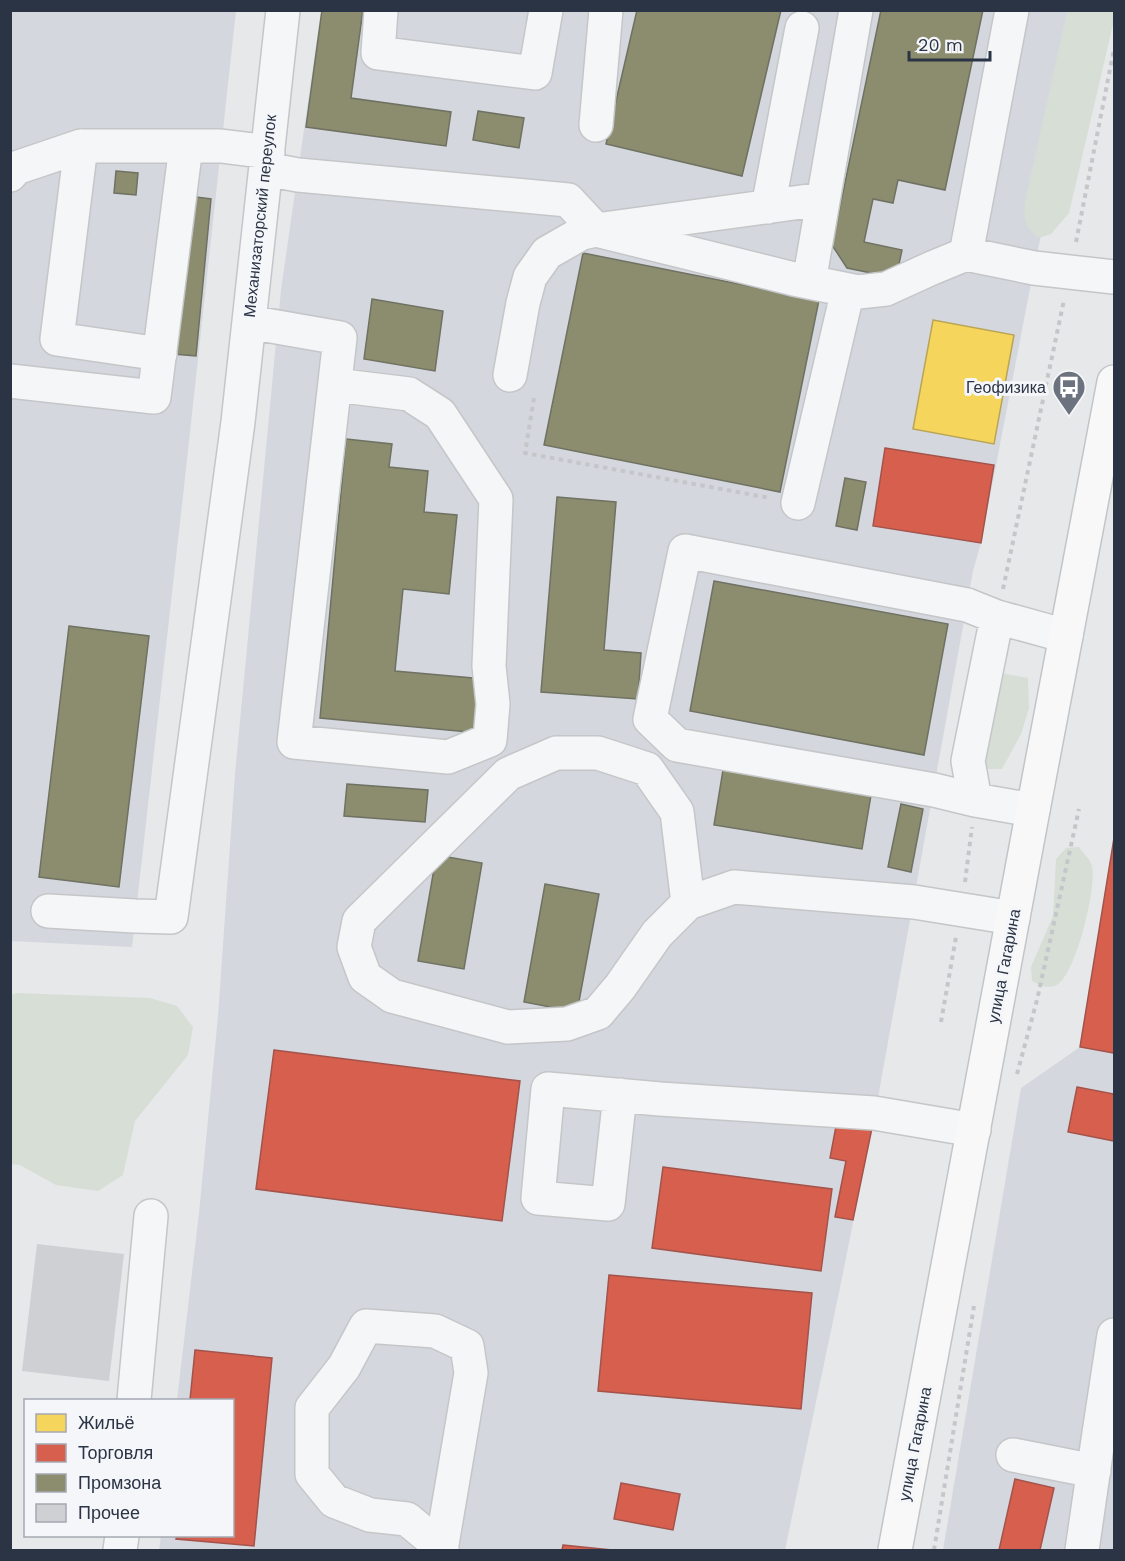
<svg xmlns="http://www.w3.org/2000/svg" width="1125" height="1561" viewBox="0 0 1125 1561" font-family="'Work Sans',sans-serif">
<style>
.built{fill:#d4d7dd}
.green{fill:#d6ded6}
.homes{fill:#f6d55c;stroke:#b9a555;stroke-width:1.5}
.shops{fill:#d6604d;stroke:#a3534b;stroke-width:1.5}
.industry{fill:#8c8c6e;stroke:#6f7262;stroke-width:1.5}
.building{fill:#ced0d3}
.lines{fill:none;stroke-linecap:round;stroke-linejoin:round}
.minor-casing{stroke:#c4c6c8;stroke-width:36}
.major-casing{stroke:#c2c5c8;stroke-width:36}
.path{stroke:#c5c6ca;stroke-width:4;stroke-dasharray:4.5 4.5;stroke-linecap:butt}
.minor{stroke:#f5f6f7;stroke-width:33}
.major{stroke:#f8f8f8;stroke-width:33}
.labels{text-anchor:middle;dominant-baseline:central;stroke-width:6;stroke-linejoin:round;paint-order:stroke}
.street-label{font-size:16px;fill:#2b3445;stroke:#f4f6f9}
.poi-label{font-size:16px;fill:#2b3445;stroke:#f4f6f9;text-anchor:end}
</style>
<rect width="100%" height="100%" fill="#e6e8ea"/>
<path class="built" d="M11,11H236L184,487L132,947L11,941Z
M321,11H1086L1027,304L981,543L973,571L879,1092L842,1278L785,1550H159L161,1536H232V1400H177L199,1213L218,1016L235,774L281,290Z
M1114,838V1550H943L1021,1088L1080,1047Z"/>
<path class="green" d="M1067,11H1114V20L1069,213L1051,234L1038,238C1024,226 1024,219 1025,202Z
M1001,673L1028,678L1029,708L1021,734L1002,769H989L978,762Z
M1079,847C1083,853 1090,859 1092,866C1097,887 1076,973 1058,984C1049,990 1040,985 1032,981L1031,967L1053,916L1056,859L1066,848Z
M17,993L150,998L177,1006L193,1027L188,1055L135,1121L123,1175L98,1191L56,1185L20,1165L11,1164L10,995Z"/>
<path class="homes" d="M933,320L1014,335L994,444L913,429Z"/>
<path class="shops" d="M885,448L994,465L981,543L873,526Z
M1114,838V1053L1080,1047Z
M274,1050L520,1081L502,1221L256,1189Z
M1077,1087L1114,1094V1141L1068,1132Z
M837,1121L872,1128L853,1220L835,1217L846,1161L830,1158Z
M663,1167L832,1189L821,1271L652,1248Z
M609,1275L812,1293L801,1409L598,1391Z
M195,1350L272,1358L254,1546L176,1539L177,1536H232V1400H190Z
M1015,1479L1054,1488L1040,1550H999Z
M621,1483L680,1494L673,1530L614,1519Z
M563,1545L612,1550H562Z"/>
<path class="industry" d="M322,10H363L351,98L451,112L446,146L306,127Z
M637,10H781L742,176L606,144Z
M881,10H983L945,190L898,180L893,203L873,199L864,242L902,250L896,278L847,268L832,245Z
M478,111L524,118L519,148L473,140Z
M116,171L138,173L136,195L114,193Z
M188,196L211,199L196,356L173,354Z
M583,253L819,300L780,492L544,445Z
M372,299L443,311L435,371L364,359Z
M346,439L392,444L389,467L428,471L424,512L457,515L449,594L403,589L395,671L484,679L479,733L320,718Z
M845,478L866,482L857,530L836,526Z
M557,497L616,502L604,650L641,653L638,699L541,692Z
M714,581L948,624L924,755L690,711Z
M69,626L149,636L119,887L39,877Z
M723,770L871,795L862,849L714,825Z
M347,784L428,790L425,822L344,816Z
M901,804L923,809L911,872L888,867Z
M442,856L482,863L464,969L418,961L435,863Z
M545,884L599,894L577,1012L524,1002Z"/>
<path class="building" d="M37,1244L124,1254L109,1381L22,1371Z"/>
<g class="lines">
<defs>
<path id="minor" d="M381,10L378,53L535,73L546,10
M1012,10L966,254L1034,268L1114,277
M596,125L606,10
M81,146L57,339L160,354
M266,169L298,175L568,200L596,230L823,199
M10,175L16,168L81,146H221L268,152
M768,207L802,28
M809,282L856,10
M249,322L340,338L294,742L448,757L490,740L493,704L489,666L496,499L440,414L409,394L335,385
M510,375L523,303L530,277L547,253L582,233L596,230L794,279L858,292L886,289L932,268L966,254
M10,381L154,397L186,146
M798,503L848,290
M975,800L968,761L997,617
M1033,810L975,800L934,790L677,745L650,719L685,551L967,605L997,617L1066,636
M688,903L677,812L647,769L598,753H556L508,774L359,921L354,947L365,977L392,996L508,1027L567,1024L598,1013L620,987L657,934L688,903L734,887L914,902L1013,918
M48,911L135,916L171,917L238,422L283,10
M620,1095L608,1204L538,1198L548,1089L660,1099L874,1113L974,1130
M1114,1335L1099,1433L1114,1435
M134,1400L151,1216
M1013,1455L1094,1471
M120,1550L122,1536
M441,1550L471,1373L467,1346L435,1331L366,1326L344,1367L312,1408V1474L334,1501L370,1515L407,1519L442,1548
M1082,1550L1099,1433"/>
<path id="major" d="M895,1550L1033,810L1114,382"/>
</defs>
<use href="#minor" class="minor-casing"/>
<use href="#major" class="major-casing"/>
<path class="path" d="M1076,242L1114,49
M534,398L525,453L770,498
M1003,589L1064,300
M965,882L972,827
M941,1022L956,937
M1017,1074L1037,1000L1079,809
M934,1550L974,1306"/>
<use href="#minor" class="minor"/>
<use href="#major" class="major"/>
</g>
<defs>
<symbol id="bus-pin" viewBox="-11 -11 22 30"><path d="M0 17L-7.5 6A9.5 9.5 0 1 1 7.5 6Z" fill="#6c737f" stroke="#f4f6f9"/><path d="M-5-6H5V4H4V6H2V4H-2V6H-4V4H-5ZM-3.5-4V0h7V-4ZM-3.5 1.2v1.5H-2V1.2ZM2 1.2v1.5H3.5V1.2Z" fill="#fff"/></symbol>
</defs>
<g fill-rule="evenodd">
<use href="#bus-pin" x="1050" y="368" width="38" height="52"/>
</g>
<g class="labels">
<g class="street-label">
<text transform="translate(260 216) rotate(-84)">Механизаторский переулок</text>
<text transform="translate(1004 966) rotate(-79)">улица Гагарина</text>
<text transform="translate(915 1444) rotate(-79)">улица Гагарина</text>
</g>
<g class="poi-label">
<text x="1046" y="387">Геофизика</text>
</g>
</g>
<rect width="1125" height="1561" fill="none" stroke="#2b3445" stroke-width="24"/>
<rect x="24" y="1399" width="210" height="138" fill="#f4f6f9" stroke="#a4a8b1" stroke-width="1.5"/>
<rect x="36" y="1414" width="30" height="18" fill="#f6d55c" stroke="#a4a8b1" stroke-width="1.5"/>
<text x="78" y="1429" font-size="18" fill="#2b3445">Жильё</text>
<rect x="36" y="1444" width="30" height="18" fill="#d6604d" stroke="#a4a8b1" stroke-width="1.5"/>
<text x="78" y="1459" font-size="18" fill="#2b3445">Торговля</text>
<rect x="36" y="1474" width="30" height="18" fill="#8c8c6e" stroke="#a4a8b1" stroke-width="1.5"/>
<text x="78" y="1489" font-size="18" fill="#2b3445">Промзона</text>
<rect x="36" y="1504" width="30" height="18" fill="#ced0d3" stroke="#a4a8b1" stroke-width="1.5"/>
<text x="78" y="1519" font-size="18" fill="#2b3445">Прочее</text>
<path d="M909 51v9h81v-9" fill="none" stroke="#2b3445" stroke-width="3"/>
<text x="918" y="51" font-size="18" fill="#2b3445" stroke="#f4f6f9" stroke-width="4.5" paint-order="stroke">20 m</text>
</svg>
